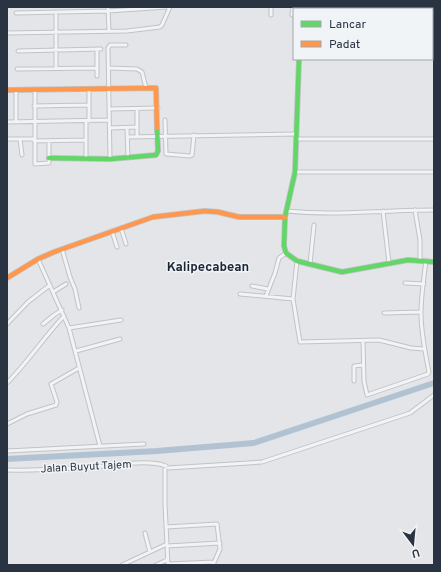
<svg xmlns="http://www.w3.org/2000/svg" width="441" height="572" viewBox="0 0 441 572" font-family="Overpass,sans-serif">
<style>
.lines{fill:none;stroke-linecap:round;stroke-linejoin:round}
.river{stroke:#b1c3d3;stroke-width:6}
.street-casing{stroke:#c1c3c6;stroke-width:5}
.fast-casing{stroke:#c1c3c6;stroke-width:6}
.slow-casing{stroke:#c1c3c6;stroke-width:6}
.street{stroke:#f2f3f5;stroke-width:3}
.fast{stroke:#63d668;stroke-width:4.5}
.slow{stroke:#ff974d;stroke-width:4.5}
.labels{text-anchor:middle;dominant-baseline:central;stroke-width:3;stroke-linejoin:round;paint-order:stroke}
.street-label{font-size:11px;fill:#293342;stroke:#f1f4f7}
.quarter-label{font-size:13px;font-weight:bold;fill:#1b2433;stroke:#f1f4f7}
</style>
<rect width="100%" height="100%" fill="#e3e5e8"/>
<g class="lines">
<path class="river" d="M7,459L157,451L254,443L434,383"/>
<defs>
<path id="street" d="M108,7L109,31
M300,7H310
M56,12V68
M16,13L108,11L167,7
M271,15V7
M292,15L293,7
M7,33L127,31L160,27L162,25L170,7
M97,49V76
M18,51L101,49
M109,68L137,69L142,72L146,88
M17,69L97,68
M35,89V164L49,163V141
M89,89V121
M34,106L89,105
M109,109L158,108
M137,109V136
M165,120L166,154L190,156L192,155L194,135
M86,121V158
M7,122L109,120
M16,122V90
M110,128L137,127
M127,128L128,158
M128,137L296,134
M7,139H34
M20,139L22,155
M296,139H434
M34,141L86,140
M110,159L108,48L110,45H126
M295,172H434
M415,210L420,240V260
M287,211C336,216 385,210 434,210
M383,211L389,263
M121,228L126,244
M112,231L117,247
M62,249L70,277L75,289L79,308
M38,259L69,328L100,446
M310,264L314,225
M405,283L424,284
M252,286L268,289
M53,292L66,284
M240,294L293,299L297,261
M266,296L275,273L279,258L286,253
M293,299L300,342L379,340L411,348L424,349
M384,313L421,312
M7,324L28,302L50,285
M43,324L54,315L62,310
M69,328L121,320
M363,341L364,381L367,395L428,374L429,372C425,352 421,333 421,313C421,296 424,278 426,260
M76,351L120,339
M354,381V366L363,365
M7,383C28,362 44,337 64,316
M7,424L27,414L56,405L57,402L51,384L79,368
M7,451L144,444
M168,468L262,462L410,413L434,395
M165,469V504L168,565
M7,470C40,471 72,468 105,466C121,464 150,460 166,466
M166,527L217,524L220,549L213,565
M145,533L150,552
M167,546L220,543
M168,564L214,562
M122,565L167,544
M156,565L167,560"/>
<path id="fast" d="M300,7V9
M299,59L295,172L285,217L284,246L286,253L297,261L342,272L408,260L434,262
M49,158L110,159L156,155L158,151L157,128"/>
<path id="slow" d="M7,90L156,88L157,128
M7,278L38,259L54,252L153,217L205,211L218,212L239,217H285"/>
</defs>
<use href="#street" class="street-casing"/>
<use href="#fast" class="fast-casing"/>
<use href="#slow" class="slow-casing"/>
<use href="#street" class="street"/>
<use href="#fast" class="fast"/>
<use href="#slow" class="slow"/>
</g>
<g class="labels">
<g class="street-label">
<text transform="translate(86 467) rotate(-3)">Jalan Buyut Tajem</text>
</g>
<g class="quarter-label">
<text x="208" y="268">Kalipecabean</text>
</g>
</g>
<rect width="441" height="572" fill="none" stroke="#293342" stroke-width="16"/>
<rect x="293" y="8" width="140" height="52" fill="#f1f4f7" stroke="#a1a7af"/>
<rect x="301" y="21" width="20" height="6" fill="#63d668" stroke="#a1a7af"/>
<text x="329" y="28" font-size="12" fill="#293342">Lancar</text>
<rect x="301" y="41" width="20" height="6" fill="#ff974d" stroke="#a1a7af"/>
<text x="329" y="48" font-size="12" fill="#293342">Padat</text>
<g transform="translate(413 544) rotate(164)" stroke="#f1f4f7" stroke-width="3" paint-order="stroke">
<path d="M0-3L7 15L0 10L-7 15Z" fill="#293342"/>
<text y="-6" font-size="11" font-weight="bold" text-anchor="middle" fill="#293342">U</text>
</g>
</svg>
